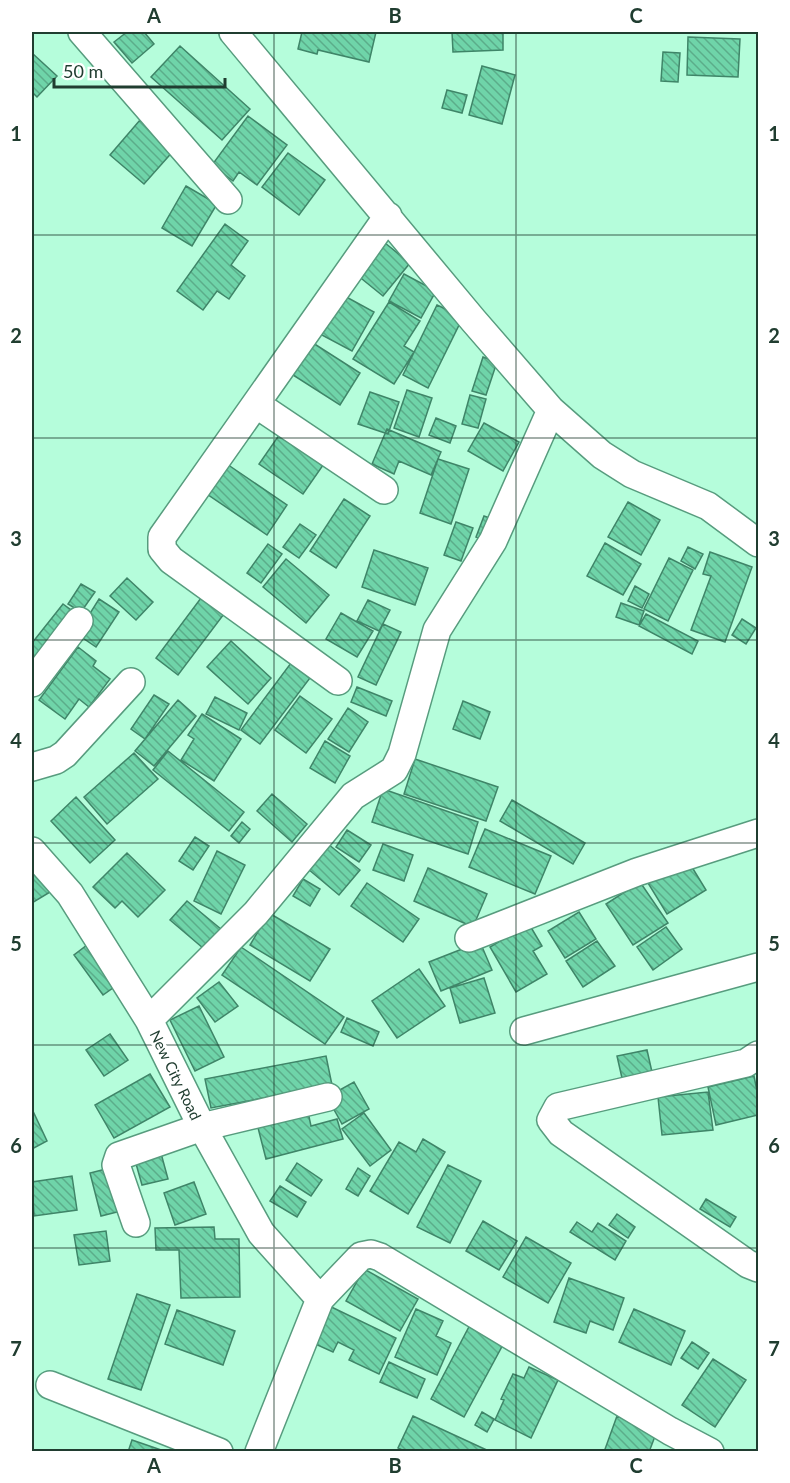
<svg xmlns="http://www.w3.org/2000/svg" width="790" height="1483" viewBox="0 0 790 1483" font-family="Lato,sans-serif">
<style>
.building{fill:url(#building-back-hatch);stroke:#3f8568;stroke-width:1.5}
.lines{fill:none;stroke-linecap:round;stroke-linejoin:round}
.minor-casing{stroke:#579c7e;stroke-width:30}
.minor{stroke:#fff;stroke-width:27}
.grid{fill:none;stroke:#203d30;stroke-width:1.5;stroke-opacity:0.55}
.labels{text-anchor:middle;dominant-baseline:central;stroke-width:6;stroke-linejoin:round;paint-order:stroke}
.street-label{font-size:15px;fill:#203d30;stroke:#fff}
.neatline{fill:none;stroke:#203d30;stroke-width:2}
.grid-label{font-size:20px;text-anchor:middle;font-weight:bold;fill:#203d30}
</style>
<defs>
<pattern id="building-back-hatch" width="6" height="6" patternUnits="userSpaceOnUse" patternTransform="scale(1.5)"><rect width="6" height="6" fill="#6fd4a9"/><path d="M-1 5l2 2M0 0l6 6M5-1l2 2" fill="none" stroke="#5bad8a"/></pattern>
</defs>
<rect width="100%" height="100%" fill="#b5fddb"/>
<path class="building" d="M127,32H144L154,44L132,63L114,42Z
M302,32H376L369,62L318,50L317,54L298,49Z
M452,32H503V50L453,52Z
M688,37L740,39L738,77L687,75Z
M180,46L250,109L222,140L151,77Z
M663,52L680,53L678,82L661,81Z
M32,53L57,76L37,97L32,92Z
M482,66L515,75L502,124L469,115Z
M447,90L467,95L462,113L442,108Z
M248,116L287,145L257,185L239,172L233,181L212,165Z
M140,120L175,149L144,184L110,155Z
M288,153L325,180L299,215L262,187Z
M186,186L217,204L192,246L162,228Z
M225,224L248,241L231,265L245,276L229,299L217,291L203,310L177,291Z
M385,243L410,263L383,296L357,275Z
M404,274L436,291L421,318L389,301Z
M339,293L374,312L352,351L318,333Z
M389,302L420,321L404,346L414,352L394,384L353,359Z
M437,305L463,317L428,388L403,375Z
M302,336L360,373L340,405L282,368Z
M483,357L497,362L486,395L472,391Z
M407,390L432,398L419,437L394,428Z
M370,392L399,402L388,434L358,424Z
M470,395L486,399L478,428L462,424Z
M436,418L456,426L450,443L429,435Z
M484,423L519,442L503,471L468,451Z
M284,428L328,458L303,494L259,464Z
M387,429L441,452L431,475L399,461L394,474L372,464Z
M438,459L469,469L451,524L420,513Z
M221,460L287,505L267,535L201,490Z
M344,499L370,516L336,568L310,551Z
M628,502L660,520L641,555L608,537Z
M484,516L495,520L488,541L476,537Z
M456,522L473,528L461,561L444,555Z
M300,524L316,535L299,558L283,547Z
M605,543L641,564L623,595L587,576Z
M268,544L282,554L261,583L247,573Z
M688,547L703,554L695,569L681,561Z
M374,550L428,568L415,605L362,587Z
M710,552L752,567L725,642L691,630L711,576L703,574Z
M669,558L693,570L668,621L644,609Z
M286,559L329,595L306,623L263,587Z
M127,578L153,602L136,620L110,596Z
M81,584L95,592L81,612L68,604Z
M635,586L649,594L642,608L628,601Z
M207,590L230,606L178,675L156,658Z
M99,599L119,612L96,647L77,634Z
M368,600L390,610L379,631L357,621Z
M621,603L644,611L639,625L616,617Z
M63,604L78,615L38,663L32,658V643Z
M341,613L373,631L357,657L326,639Z
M646,614L698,641L692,654L639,626Z
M742,619L756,628L746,644L732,635Z
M383,624L401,632L376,685L358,677Z
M231,641L271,678L248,704L207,667Z
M78,647L96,661L93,666L110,679L89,707L79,699L65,719L39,700Z
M291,663L310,678L260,744L241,730Z
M357,687L392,701L386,716L351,702Z
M154,695L169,704L145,739L131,729Z
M300,696L332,719L306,753L275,730Z
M215,697L247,713L239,730L206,714Z
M178,700L196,716L154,766L135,751Z
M463,701L490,712L480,739L453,729Z
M348,708L368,722L349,752L328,739Z
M202,714L241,739L214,781L181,760L194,739L188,735Z
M325,741L350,756L335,783L310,768Z
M168,751L244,812L229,831L153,770Z
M134,753L158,779L107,824L84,797Z
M415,759L498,787L486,821L404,794Z
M383,789L478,822L468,854L372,822Z
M272,794L307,824L292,842L257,811Z
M76,797L115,840L90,863L51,821Z
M512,800L585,843L573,864L500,821Z
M242,822L250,829L239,843L231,836Z
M485,829L551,856L535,894L469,867Z
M347,830L371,845L359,862L336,847Z
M195,837L209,846L193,870L179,861Z
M328,844L360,870L339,895L308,869Z
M383,844L413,855L404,881L373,870Z
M217,851L245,865L221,914L194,901Z
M127,853L165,890L138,917L122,901L115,908L93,887Z
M687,859L706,890L667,914L648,883Z
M32,864L55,889L32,903Z
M428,868L487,894L473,927L414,901Z
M303,879L320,889L310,906L293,896Z
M640,882L668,923L633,945L606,904Z
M367,883L419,919L403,942L351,906Z
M187,901L227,934L210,954L170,920Z
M579,912L596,939L565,958L548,931Z
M269,913L330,949L310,981L250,945Z
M529,924L542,946L533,951L547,974L516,992L490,947Z
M666,927L682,949L653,970L637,947Z
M597,941L615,966L583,987L566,961Z
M480,942L492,970L441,991L429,962Z
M87,945L117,985L103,995L74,955Z
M241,947L344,1017L325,1044L222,975Z
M419,969L445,1006L397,1038L372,1001Z
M484,978L495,1013L460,1023L450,988Z
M219,982L238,1006L215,1022L197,998Z
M199,1006L224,1057L195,1071L170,1020Z
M347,1018L379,1032L373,1046L341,1032Z
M110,1034L128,1060L104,1076L86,1050Z
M647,1050L652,1072L622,1078L617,1056Z
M326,1056L332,1085L211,1108L205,1079Z
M150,1074L170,1107L114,1138L95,1105Z
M754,1076L758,1096V1115L716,1125L708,1087Z
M354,1082L369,1109L342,1124L327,1097Z
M708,1092L713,1130L662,1135L658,1097Z
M306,1103L311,1126L337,1119L343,1139L266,1159L255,1116Z
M32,1109L47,1141L32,1149Z
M364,1113L391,1150L370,1166L342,1129Z
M423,1139L445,1152L408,1214L370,1191L399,1142L416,1152Z
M159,1146L168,1179L142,1185L133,1153Z
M297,1163L322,1180L311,1196L286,1180Z
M448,1165L481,1181L450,1243L417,1227Z
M114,1167L125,1210L101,1216L90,1173Z
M358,1168L370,1176L358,1196L346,1189Z
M72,1176L77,1210L34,1216L32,1182Z
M194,1182L206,1214L175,1225L164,1193Z
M280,1186L306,1202L297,1217L270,1201Z
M706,1199L736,1217L730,1227L700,1209Z
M617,1214L635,1227L628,1238L609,1225Z
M483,1221L517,1241L499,1270L466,1251Z
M577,1222L592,1232L598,1223L626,1241L615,1260L570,1232Z
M214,1227L215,1239H239L240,1297L181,1298L179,1250H156L155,1228Z
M106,1231L110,1261L79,1265L74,1235Z
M526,1237L571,1263L548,1303L503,1277Z
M364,1269L418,1299L400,1331L346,1301Z
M569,1278L624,1298L613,1330L590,1321L586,1333L554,1322Z
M137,1294L170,1305L141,1390L108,1379Z
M321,1302L396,1338L379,1374L349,1360L354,1350L338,1342L333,1352L304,1339Z
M416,1309L443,1321L436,1336L451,1343L437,1375L395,1357Z
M634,1309L685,1331L671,1365L619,1342Z
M177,1310L235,1331L223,1365L165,1344Z
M472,1321L506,1339L464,1417L431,1399Z
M692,1342L709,1353L698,1369L681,1358Z
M713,1359L746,1380L715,1427L682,1405Z
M389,1362L425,1379L417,1398L380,1382Z
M529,1367L558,1380L531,1438L495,1420L504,1400L501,1399L513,1374L524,1378Z
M482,1412L494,1419L487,1432L475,1425Z
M413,1416L491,1452H406L398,1448Z
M617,1416L657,1431L649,1452H604Z
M132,1440L167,1452H128Z"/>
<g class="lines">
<defs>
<path id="minor" d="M82,32L228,200
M233,32L473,320L551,410L602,455L632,474L708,506L758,543
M256,404L384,490
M338,681L171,560L162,549V537L388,216
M32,683L79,621
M32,767L56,760L65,754L131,682
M32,851L70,894L149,1020L202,1127L261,1233L320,1299
M469,938L637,872L758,833
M149,1020L256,913L353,796L394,770L402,754L437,630L493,541L551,410
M524,1031L758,967
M758,1055L746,1063L558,1107L551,1120L561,1133L748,1264L758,1268
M136,1223L116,1165L119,1156L202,1127L328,1097
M50,1385L219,1452
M259,1452L320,1299L361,1256L371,1254L380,1257L670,1431L710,1452"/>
</defs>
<use href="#minor" class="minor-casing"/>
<use href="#minor" class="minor"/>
</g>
<path class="grid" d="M274,32V1452M516,32V1452M32,235H758M32,438H758M32,640H758M32,843H758M32,1045H758M32,1248H758"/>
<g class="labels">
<g class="street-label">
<text transform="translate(176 1075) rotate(64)">New City Road</text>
</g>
</g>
<rect width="790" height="1483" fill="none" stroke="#ffffff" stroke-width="66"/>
<path d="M54 78v9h171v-9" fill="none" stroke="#203d30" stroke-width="3"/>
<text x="63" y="78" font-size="18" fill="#203d30" stroke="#ffffff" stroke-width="4.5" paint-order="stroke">50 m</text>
<rect x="33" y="33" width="724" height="1417" class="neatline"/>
<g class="grid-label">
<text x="154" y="23">A</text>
<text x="395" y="23">B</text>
<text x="636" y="23">C</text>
<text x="16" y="141">1</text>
<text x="774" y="141">1</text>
<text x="16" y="343">2</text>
<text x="774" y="343">2</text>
<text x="16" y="546">3</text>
<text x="774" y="546">3</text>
<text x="16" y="748">4</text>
<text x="774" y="748">4</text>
<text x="16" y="951">5</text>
<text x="774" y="951">5</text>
<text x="16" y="1153">6</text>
<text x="774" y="1153">6</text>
<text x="16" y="1356">7</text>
<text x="774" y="1356">7</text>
<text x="154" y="1473">A</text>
<text x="395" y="1473">B</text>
<text x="636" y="1473">C</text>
</g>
</svg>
